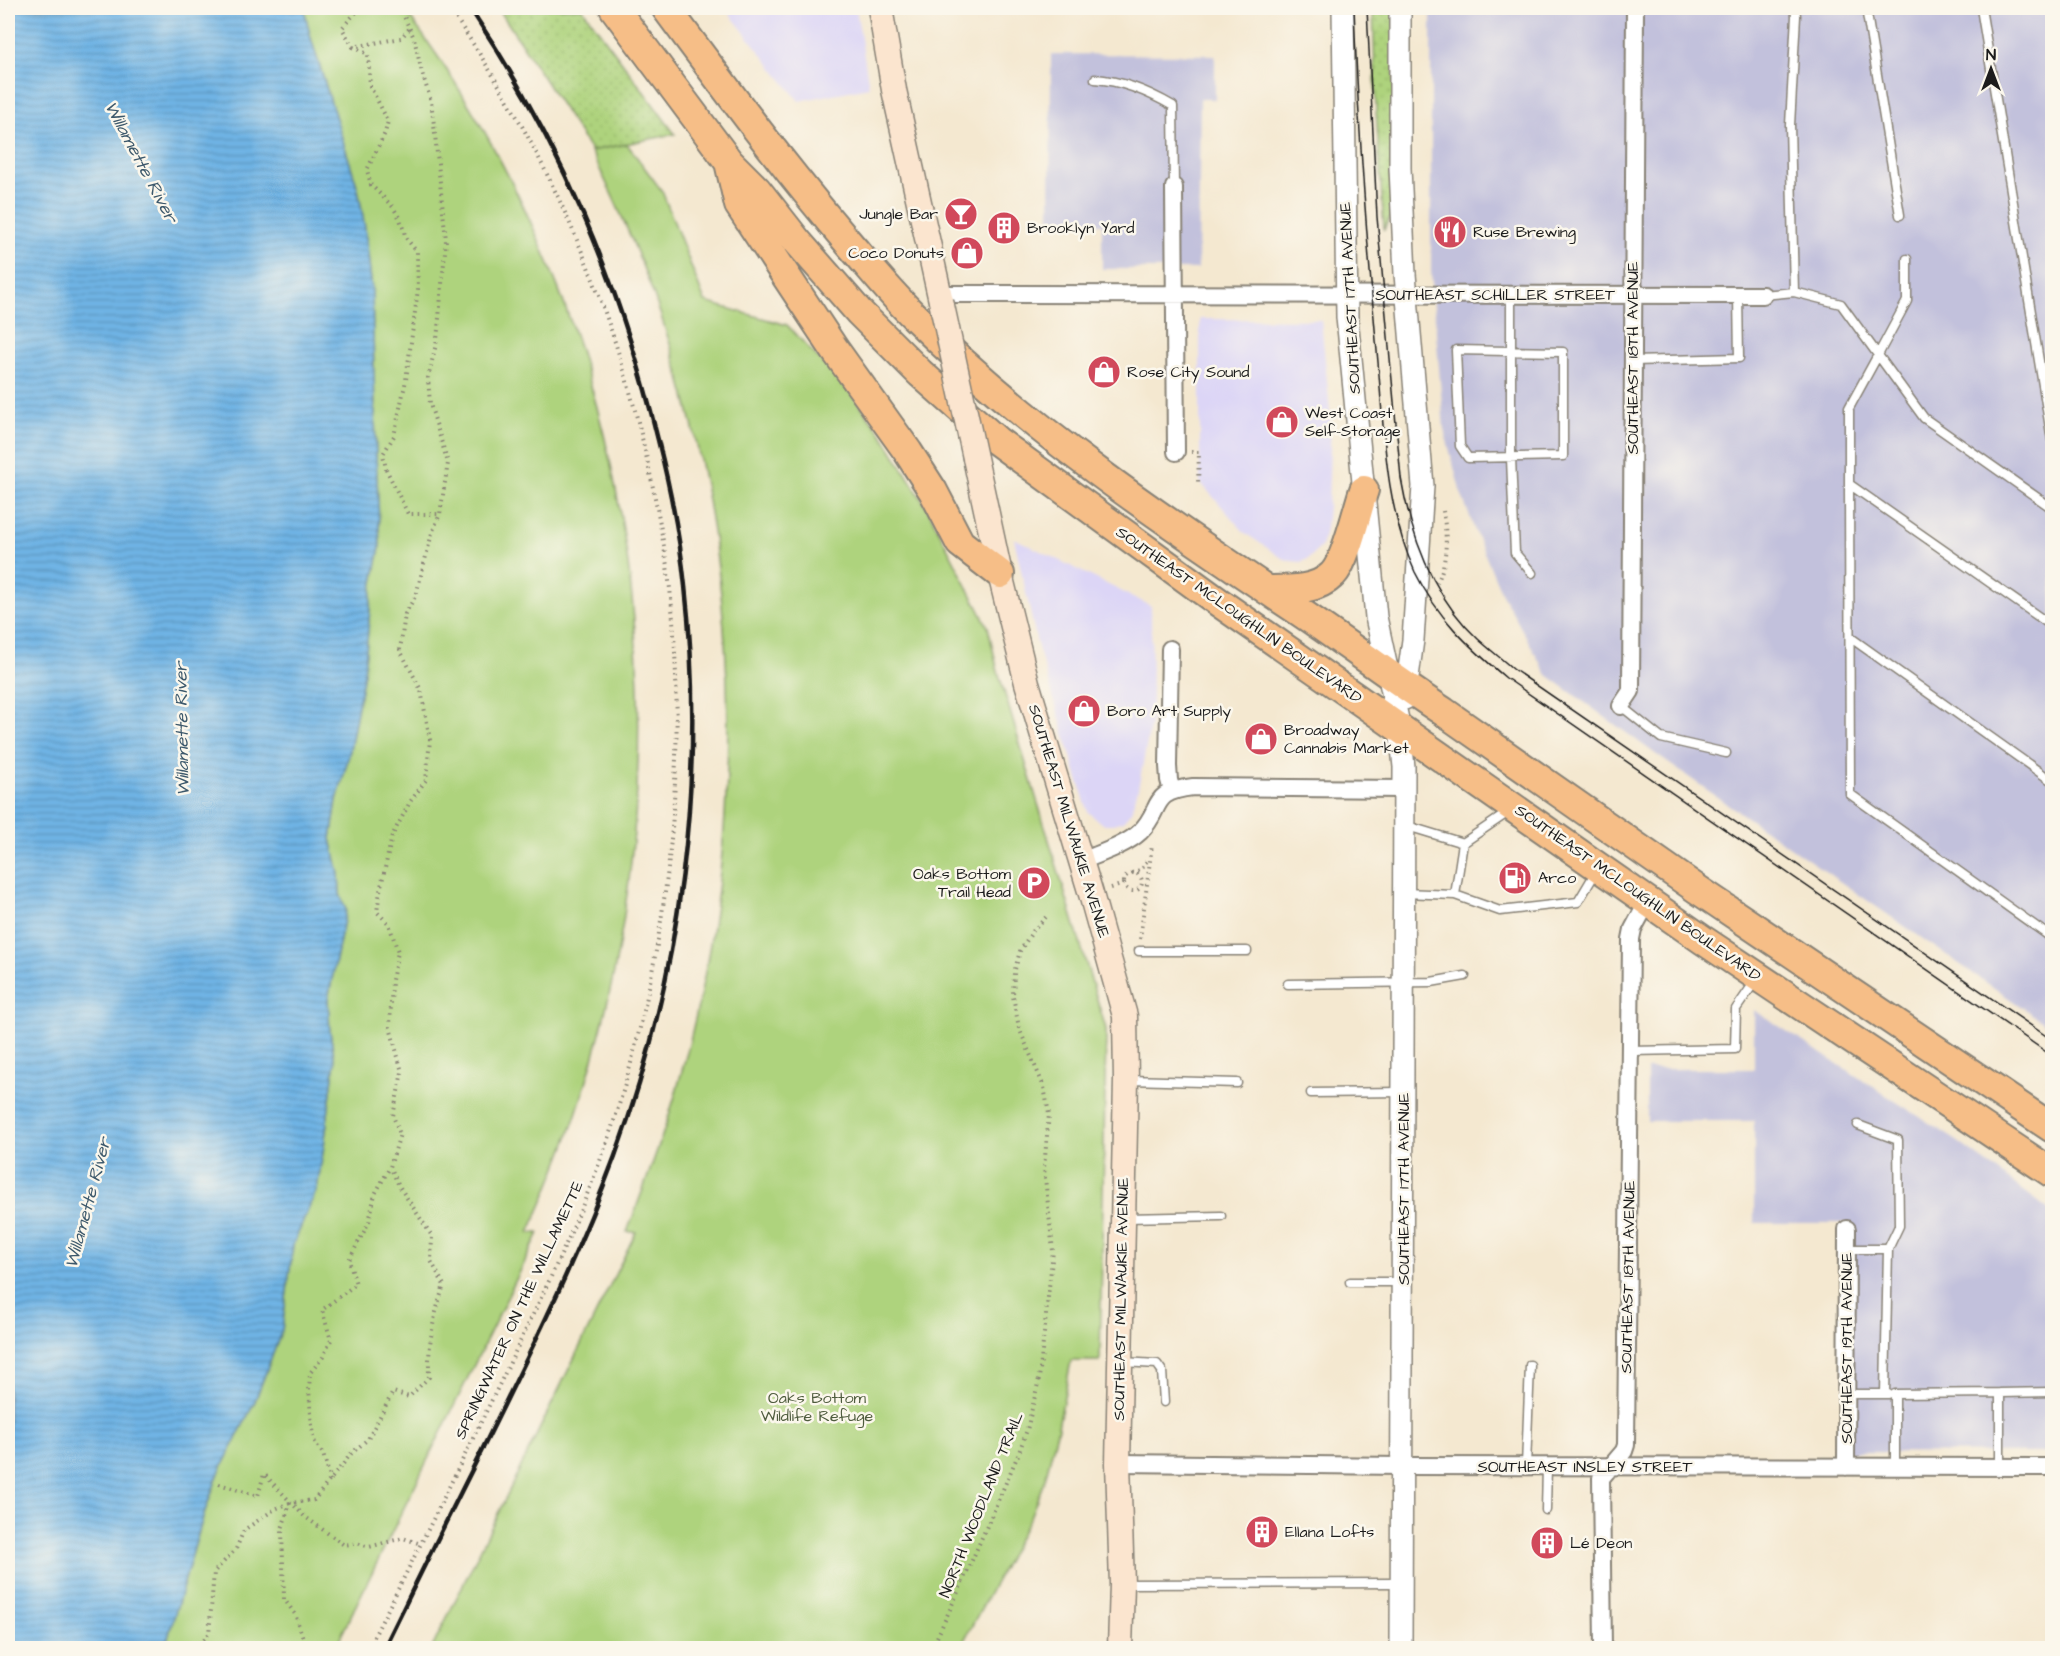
<svg xmlns="http://www.w3.org/2000/svg" width="2060" height="1656" viewBox="0 0 2060 1656" font-family="'Architects Daughter',sans-serif">
<style>
.built{fill:#dcd5f6}
.industrial{fill:#c2c1dc}
.grass{fill:url(#grass-dots);stroke:#65784c;stroke-width:1.5}
.green{fill:#aed37d;stroke:#65784c;stroke-width:1.5}
.water{fill:url(#water-rules);stroke:#466880;stroke-width:1.5}
.lines{fill:none;stroke-linecap:round;stroke-linejoin:round}
.service-casing{stroke:#888276;stroke-width:11}
.minor-casing{stroke:#888276;stroke-width:20}
.tertiary-casing{stroke:#888276;stroke-width:24}
.secondary-casing{stroke:#888276;stroke-width:27}
.trunk-casing{stroke:#888276;stroke-width:32}
.path{stroke:#888276;stroke-width:4;stroke-dasharray:1.5 4.5;stroke-linecap:butt}
.service{stroke:#fff;stroke-width:8}
.minor{stroke:#fff;stroke-width:16}
.tertiary{stroke:#fff;stroke-width:21}
.secondary{stroke:#fbe5cf;stroke-width:24}
.trunk{stroke:#f6be87;stroke-width:28}
.tram{stroke:#1c1c1c;stroke-width:1.5}
.rail{stroke:#1c1c1c;stroke-width:4.5}
.secondary-bridge-casing{stroke:#888276;stroke-width:27;stroke-linecap:butt}
.secondary-bridge{stroke:#fbe5cf;stroke-width:24}
.labels{text-anchor:middle;dominant-baseline:central;stroke-width:5;stroke-linejoin:round;paint-order:stroke}
.poi-label{font-size:16px;fill:#1c1c1c;stroke:#fbf7ec;text-anchor:start}
.street-label{font-size:16px;fill:#1c1c1c;stroke:#fbf7ec}
.park-label{font-size:16px;fill:#4f5c3e;stroke:#fbf7ec}
.water-label{font-size:18px;font-style:italic;fill:#3d596c;stroke:#fbf7ec}
</style>
<defs>
<pattern id="grass-dots" width="8" height="8" patternUnits="userSpaceOnUse" patternTransform="scale(1.5)"><rect width="8" height="8" fill="#aed37d"/><path d="M2 2h.1M6 6h.1" fill="none" stroke="#95b56b" stroke-width="1.8" stroke-linecap="round"/></pattern>
<pattern id="water-rules" width="6" height="5" patternUnits="userSpaceOnUse" patternTransform="scale(1.5)"><rect width="6" height="5" fill="#6fb4e5"/><path d="M0 2.5h6" fill="none" stroke="#5a92b9"/></pattern>
</defs>
<rect width="100%" height="100%" fill="#fbf7ec"/>
<filter id="ink" filterUnits="userSpaceOnUse"><feTurbulence type="fractalNoise" baseFrequency=".0167" numOctaves="2"/><feDisplacementMap in="SourceGraphic" scale="12" xChannelSelector="R" yChannelSelector="G"/><feConvolveMatrix kernelMatrix="1 2 1 2 8 2 1 2 1" color-interpolation-filters="sRGB"/></filter>
<filter id="wash" filterUnits="userSpaceOnUse"><feTurbulence type="fractalNoise" baseFrequency=".008" numOctaves="4" result="noise"/><feDisplacementMap in="SourceGraphic" scale="24" xChannelSelector="R" yChannelSelector="G"/><feGaussianBlur stdDeviation="1.35" result="paint"/><feColorMatrix in="noise" values="0 0 0 0 0 0 0 0 0 0 0 0 0 0 0 0 0 1.4 0 .05"/><feComposite in="paint" operator="in"/></filter>
<g filter="url(#wash)">
<rect width="100%" height="100%" fill="#f4e8d0"/>
<path class="built" d="M725,8H856L869,87L799,101Z
M1200,319L1321,320L1331,421L1328,507L1326,528L1321,547L1308,559L1301,562L1291,561L1282,558L1245,533L1200,482Z
M1014,538L1151,606L1152,717L1138,789L1131,812L1123,821L1113,824H1102L1088,812L1038,647Z"/>
<path class="industrial" d="M1431,8H2052V1028L1661,758L1547,675L1501,592L1475,531L1460,490L1444,429L1431,271Z
M1051,54L1215,55V99H1200L1198,269H1102V224H1050Z
M1754,1010L1957,1141L2052,1212V1453L1844,1452L1845,1223H1754V1121H1647V1069H1754Z"/>
<path class="grass" d="M498,8H582L675,134L591,151Z
M1373,8H1394L1393,210L1384,230L1376,111Z"/>
<path class="green" d="M304,8H403C666,354 710,840 529,1233H539L335,1648H165L204,1514L218,1475L255,1401L282,1330L293,1245L317,1189L324,1146L335,1061L330,1032L328,999L346,910L340,894L339,874L331,839L337,800L349,755L364,673L372,588L380,547L376,455L372,290L365,228L358,189L310,35Z
M627,144L662,191L705,302L787,325L850,392L881,433L926,506L988,627L997,668L1106,1029L1100,1361H1071L1057,1432L1045,1479L1030,1517L960,1648H432L636,1232H627C645,1185 663,1137 677,1089C750,838 744,563 661,316C642,259 617,204 591,151Z"/>
<path class="water" d="M8,8H304L310,35L358,189L365,228L372,290L376,455L380,547L372,588L364,673L349,755L337,800L331,839L339,874L340,894L346,910L328,999L330,1032L335,1061L324,1146L317,1189L293,1245L282,1330L255,1401L218,1475L204,1514L165,1648H8Z"/>
</g>
<g filter="url(#ink)">
<g class="lines">
<defs>
<path id="service" d="M1866,8L1900,215
M1981,8L2052,440
M1095,79C1123,81 1149,92 1173,106L1174,187
M1907,259V301L1878,355L1924,418L2052,508
M1794,292L1790,125L1796,16L1795,8
M1511,295V458L1515,553L1532,573
M1763,295L1794,292L1841,304L1878,355L1849,408V484L2052,626
M1456,350L1563,352V456L1468,458L1460,446Z
M1634,361L1739,358L1738,295
M1849,484L1850,794L2052,938
M1851,638L2052,781
M1621,706L1661,738L1726,753
M1404,825L1463,843L1510,811
M1403,893L1455,895L1463,843
M1455,895L1500,911L1578,902L1597,870
M1139,951H1247
M1288,984L1431,982L1465,976
M1631,1051L1735,1049L1736,1009L1756,980
M1129,1080L1237,1083
M1311,1093L1404,1092
M1858,1125L1898,1140L1899,1226L1888,1249
M1126,1218L1221,1216
M1847,1249H1888L1885,1394
M1350,1282H1403
M1123,1362L1157,1364L1162,1371L1164,1402
M1847,1394H1888
M1526,1466L1530,1365
M1895,1467V1394L2000,1393
M2000,1467V1393L2052,1392
M1546,1510L1547,1466
M1125,1584L1400,1583"/>
<path id="minor" d="M1174,187L1176,452
M940,294L1763,295
M1170,649L1168,766L1169,780L1172,791
M1621,706L1631,691L1635,8
M1082,861C1100,853 1125,846 1140,832C1164,808 1148,792 1193,787L1404,789
M1118,1463L1403,1466L2052,1467
M1846,1467L1847,1229
M1603,1648L1601,1478L1624,1451L1626,1445L1631,939L1633,929L1648,901"/>
<path id="tertiary" d="M1343,8L1347,317L1376,617L1400,729L1404,767L1401,1648
M1400,8V168L1405,274L1423,486L1413,640L1405,699"/>
<path id="secondary" d="M880,8L894,90L941,301
M975,458L1000,574L1027,683L1091,894L1125,1016L1126,1080L1118,1463L1122,1584L1120,1648"/>
<path id="trunk" d="M614,8L729,162L757,190L797,241L859,312L920,373L997,441L1217,601L1703,940L2052,1173
M666,8C726,89 786,170 852,247C873,271 893,296 916,318C1031,432 1166,522 1300,612C1349,645 1395,680 1444,712L1697,889L2052,1128
M729,162L739,205L835,350L908,452L933,491L960,543L1000,574
M1267,590C1288,590 1317,591 1333,574C1346,561 1357,510 1364,490"/>
</defs>
<use href="#service" class="service-casing"/>
<use href="#minor" class="minor-casing"/>
<use href="#tertiary" class="tertiary-casing"/>
<use href="#secondary" class="secondary-casing"/>
<use href="#trunk" class="trunk-casing"/>
<path class="path" d="M360,8L342,28L353,47L401,38L409,29
M353,47L368,54L370,86L388,121L385,133L367,170L371,185L393,207L400,219L406,238L417,252L418,289L406,380L394,436L383,454L386,469L408,514H440
M1191,452H1199L1198,485
M1437,583C1448,561 1447,535 1443,511
M1346,738L1351,729
M1132,873L1142,869L1148,859
M1124 882a9 9 0 1 1 18 0a9 9 0 1 1-18 0Z
M1111,888L1124,884
M1140,939L1152,845
M331,1481L323,1454L313,1439L309,1390L310,1373L323,1357L331,1340L322,1310L356,1284L349,1260L369,1222L375,1194L390,1167L400,1134L393,1116L402,1072L390,1027L392,980L398,952L389,924L377,912L380,891L392,836L410,802L426,780L430,740L421,690L400,650L405,614L416,595L432,533L440,514L448,463L430,404L428,378L437,340L446,240L434,125L431,101L422,73L414,38L400,8
M219,1484L258,1496L264,1474L304,1516L344,1545L357,1543L369,1547L403,1538L421,1544
M196,1648V1646L209,1634L214,1572L236,1549L244,1530L275,1509L290,1503
M302,1648L303,1638L295,1614L284,1599L282,1529L290,1503L314,1500L351,1454L368,1439L393,1392L409,1397L429,1377C428,1343 433,1318 444,1285L431,1261L432,1236L399,1186L391,1168
M368,1648C415,1557 460,1465 505,1373C548,1283 593,1194 621,1098C667,945 685,779 673,620C670,579 663,538 655,498C621,321 552,156 449,8
M932,1648L959,1590L1018,1455L1027,1430L1039,1379L1053,1251L1044,1168L1049,1114L1044,1087L1019,1028L1013,996L1014,973L1020,951L1032,932L1046,917"/>
<use href="#service" class="service"/>
<use href="#minor" class="minor"/>
<use href="#tertiary" class="tertiary"/>
<use href="#secondary" class="secondary"/>
<use href="#trunk" class="trunk"/>
<path class="tram" d="M1354,8C1358,126 1367,244 1378,362C1384,432 1385,507 1415,572C1437,617 1468,646 1506,678L2052,1056
M1367,8L1377,217L1401,478C1411,536 1433,597 1478,639C1489,649 1502,659 1513,669L2052,1040"/>
<path class="rail" d="M384,1648C416,1583 448,1517 481,1452C529,1355 577,1258 615,1156C681,977 706,776 685,586C680,537 670,488 658,440C620,283 560,142 470,8"/>
<defs>
<path id="secondary-bridge" d="M941,301L975,458"/>
</defs>
<use href="#secondary-bridge" class="secondary-bridge-casing"/>
<use href="#secondary-bridge" class="secondary-bridge"/>
</g>
</g>
<defs>
<symbol id="bar-disc" viewBox="-11 -11 22 22"><circle r="9.5" fill="#d1495b" stroke="#fbf7ec"/><path d="M-6-5H6L.8 .8V4.5H3.5V6h-7V4.5H-.8V.8Z" fill="#fff"/></symbol>
<symbol id="building-disc" viewBox="-11 -11 22 22"><circle r="9.5" fill="#d1495b" stroke="#fbf7ec"/><path d="M-4-6H4V6H1V3H-1V6H-4ZM-2.5-4.3h1.7v1.8h-1.7ZM.8-4.3h1.7v1.8H.8ZM-2.5-1h1.7V.8h-1.7ZM.8-1h1.7V.8H.8Z" fill="#fff"/></symbol>
<symbol id="restaurant-disc" viewBox="-11 -11 22 22"><circle r="9.5" fill="#d1495b" stroke="#fbf7ec"/><path d="M-5-6h1v4h1v-4h1v4h1v-4h1v5L-1.5 .5V6h-2V.5L-5-1ZM5-6V6H3V1.5H1.5Q1.5-4 5-6Z" fill="#fff"/></symbol>
<symbol id="shop-disc" viewBox="-11 -11 22 22"><circle r="9.5" fill="#d1495b" stroke="#fbf7ec"/><path d="M-5-2.5h2.3a2.7 3.5 0 0 1 5.4 0H5L5.5 6h-11ZM-1.5-2.5h3a1.5 2.3 0 0 0-3 0Z" fill="#fff"/></symbol>
<symbol id="fuel-disc" viewBox="-11 -11 22 22"><circle r="9.5" fill="#d1495b" stroke="#fbf7ec"/><path d="M-5.5-6h7V0h2V4h1.3V-2.5L3-4.5l.8-.8L6-3V5H2.5V1h-1V6h-7ZM-4.2-4.7v3.2H.2V-4.7Z" fill="#fff"/></symbol>
<symbol id="parking-disc" viewBox="-11 -11 22 22"><circle r="9.5" fill="#d1495b" stroke="#fbf7ec"/><path d="M-3.5-5.5H1a3.5 3.5 0 0 1 0 7H-1V5.5H-3.5ZM-1-3.4V-.6H.8a1.4 1.4 0 0 0 0-2.8Z" fill="#fff"/></symbol>
</defs>
<g fill-rule="evenodd">
<use href="#bar-disc" x="942" y="195" width="38" height="38"/>
<use href="#building-disc" x="985" y="209" width="38" height="38"/>
<use href="#restaurant-disc" x="1431" y="213" width="38" height="38"/>
<use href="#shop-disc" x="948" y="234" width="38" height="38"/>
<use href="#shop-disc" x="1085" y="353" width="38" height="38"/>
<use href="#shop-disc" x="1263" y="403" width="38" height="38"/>
<use href="#shop-disc" x="1065" y="692" width="38" height="38"/>
<use href="#shop-disc" x="1242" y="720" width="38" height="38"/>
<use href="#fuel-disc" x="1496" y="859" width="38" height="38"/>
<use href="#parking-disc" x="1015" y="864" width="38" height="38"/>
<use href="#building-disc" x="1243" y="1513" width="38" height="38"/>
<use href="#building-disc" x="1528" y="1524" width="38" height="38"/>
</g>
<g class="labels">
<g class="poi-label">
<text x="938" y="214" text-anchor="end">Jungle Bar</text>
<text x="1027" y="228">Brooklyn Yard</text>
<text x="1473" y="232">Ruse Brewing</text>
<text x="944" y="253" text-anchor="end">Coco Donuts</text>
<text x="1127" y="372">Rose City Sound</text>
<text x="1305" y="413">West Coast<tspan x="1305" dy="18">Self-Storage</tspan></text>
<text x="1107" y="711">Boro Art Supply</text>
<text x="1284" y="730">Broadway<tspan x="1284" dy="18">Cannabis Market</tspan></text>
<text x="1011" y="874" text-anchor="end">Oaks Bottom<tspan x="1011" dy="18">Trail Head</tspan></text>
<text x="1538" y="878">Arco</text>
<text x="1285" y="1532">Ellana Lofts</text>
<text x="1570" y="1543">Lé Deon</text>
</g>
<g class="street-label">
<text x="1495" y="295">SOUTHEAST SCHILLER STREET</text>
<text transform="translate(1350 298) rotate(-93)">SOUTHEAST 17TH AVENUE</text>
<text transform="translate(1633 358) rotate(-90)">SOUTHEAST 18TH AVENUE</text>
<text transform="translate(1239 615) rotate(35)">SOUTHEAST MCLOUGHLIN BOULEVARD</text>
<text transform="translate(1069 821) rotate(73)">SOUTHEAST MILWAUKIE AVENUE</text>
<text transform="translate(1638 893) rotate(35)">SOUTHEAST MCLOUGHLIN BOULEVARD</text>
<text transform="translate(1404 1189) rotate(-90)">SOUTHEAST 17TH AVENUE</text>
<text transform="translate(1628 1277) rotate(-89)">SOUTHEAST 18TH AVENUE</text>
<text transform="translate(1121 1299) rotate(-89)">SOUTHEAST MILWAUKIE AVENUE</text>
<text transform="translate(519 1310) rotate(-65)">SPRINGWATER ON THE WILLAMETTE</text>
<text transform="translate(1847 1348) rotate(-90)">SOUTHEAST 19TH AVENUE</text>
<text x="1585" y="1467">SOUTHEAST INSLEY STREET</text>
<text transform="translate(981 1505) rotate(-68)">NORTH WOODLAND TRAIL</text>
</g>
<g class="park-label">
<text x="817" y="1398">Oaks Bottom<tspan x="817" dy="18">Wildlife Refuge</tspan></text>
</g>
<g class="water-label">
<text transform="translate(141 162) rotate(62)">Willamette River</text>
<text transform="translate(182 729) rotate(-91)">Willamette River</text>
<text transform="translate(88 1203) rotate(-75)">Willamette River</text>
</g>
</g>
<rect width="2060" height="1656" fill="none" stroke="#fbf7ec" stroke-width="30"/>
<g transform="translate(1991 69)" stroke="#fbf7ec" stroke-width="4.5" paint-order="stroke">
<path d="M0-4.5L10 22L0 15L-10 22Z" fill="#1c1c1c"/>
<text y="-9" font-size="16" font-weight="bold" text-anchor="middle" fill="#1c1c1c">N</text>
</g>
</svg>
